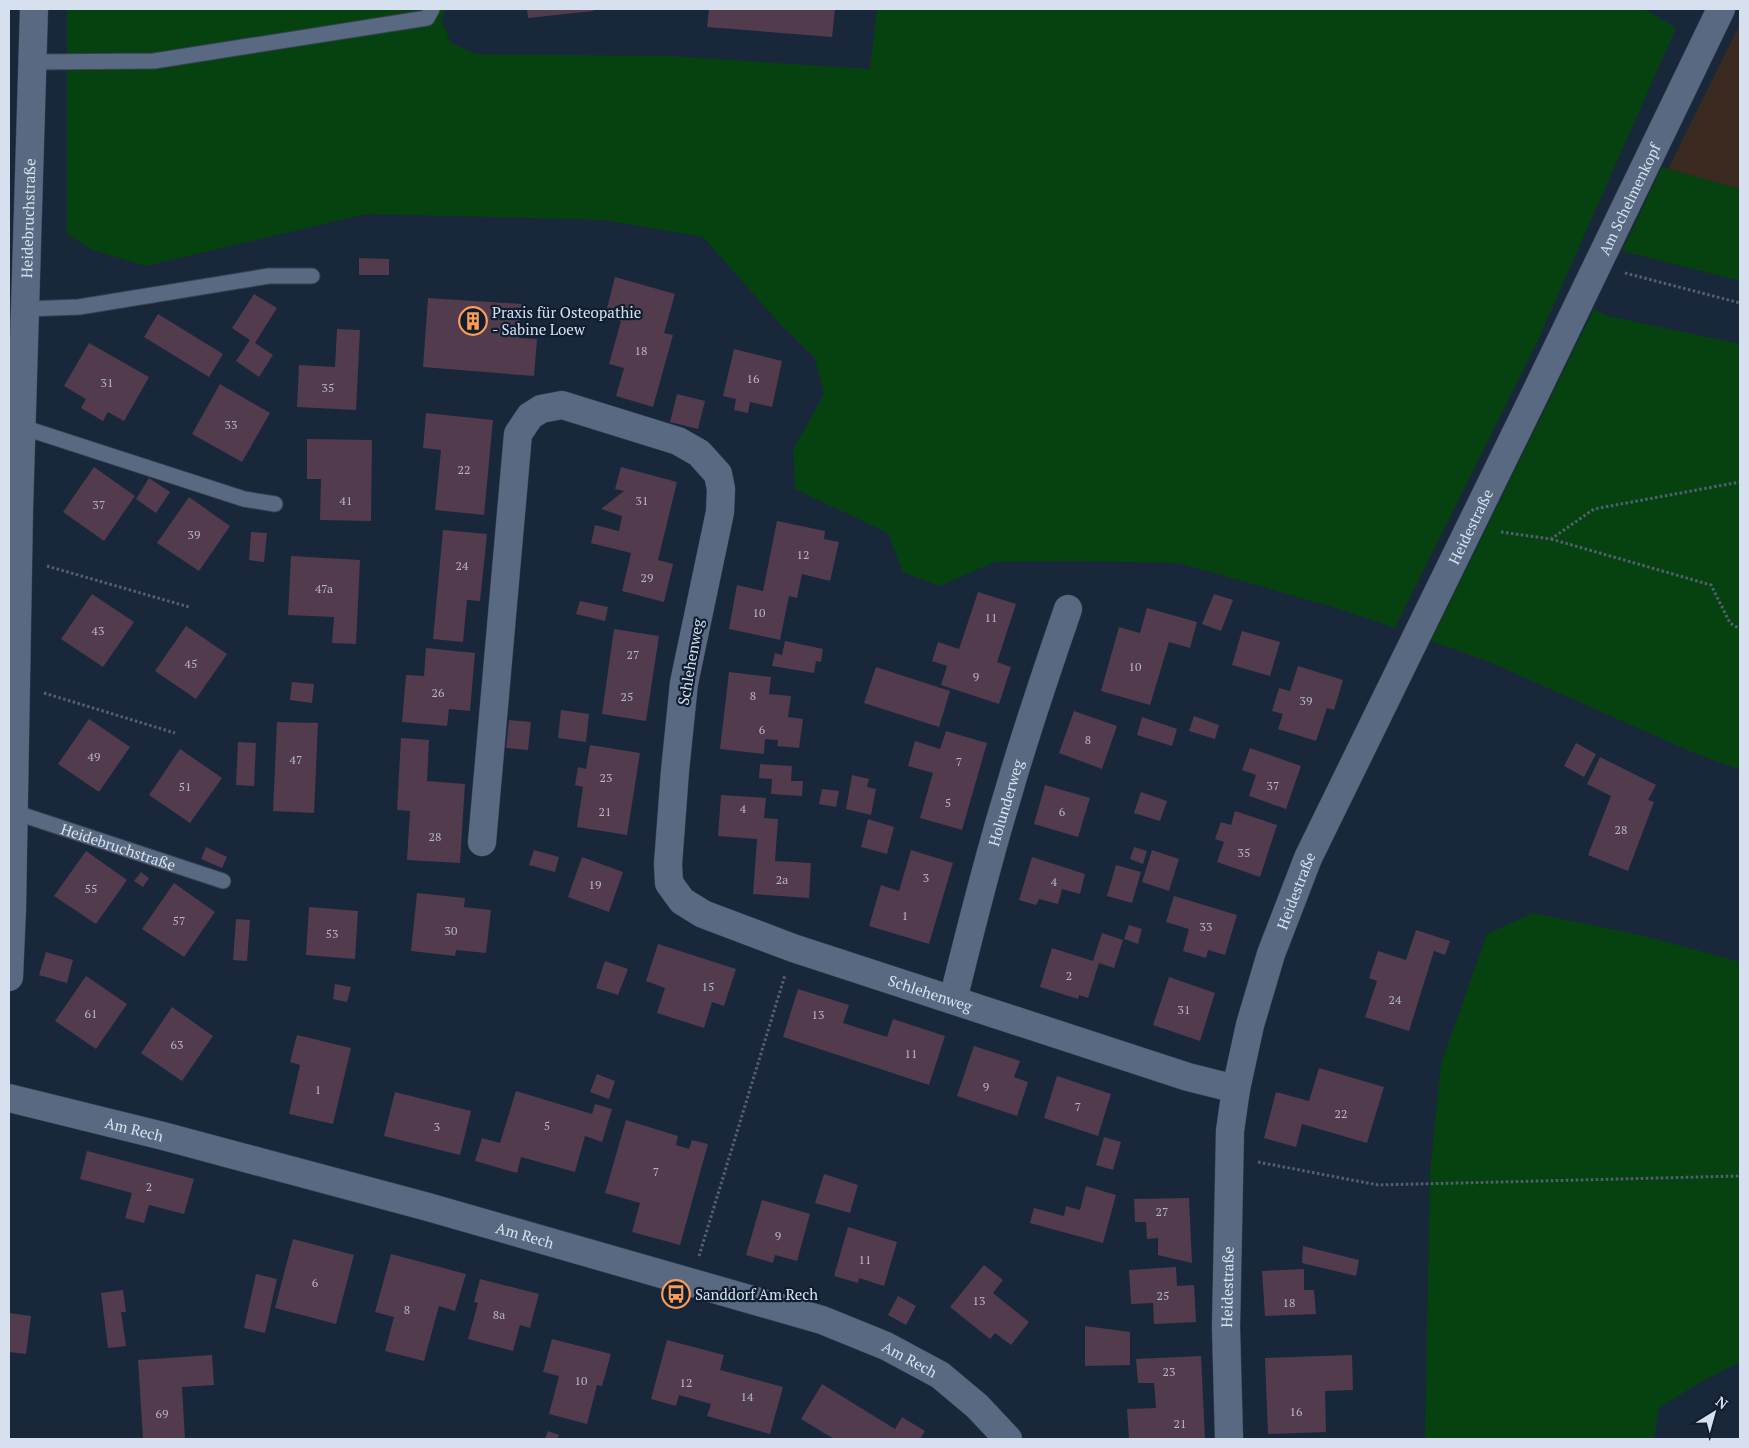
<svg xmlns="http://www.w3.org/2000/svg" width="1749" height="1448" viewBox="0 0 1749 1448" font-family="'PT Serif',serif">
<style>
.education{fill:#3a2a1f}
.green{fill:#06420f}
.building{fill:#513b4d}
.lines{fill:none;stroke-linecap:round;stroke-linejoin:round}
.service-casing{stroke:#374253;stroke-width:17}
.minor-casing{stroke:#374253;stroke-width:29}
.path{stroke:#546072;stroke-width:3;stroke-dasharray:2.5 2.5;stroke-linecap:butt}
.service{stroke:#586981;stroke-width:15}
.minor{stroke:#586981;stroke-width:28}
.labels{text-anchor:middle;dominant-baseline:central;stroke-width:4.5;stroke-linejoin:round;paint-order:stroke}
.number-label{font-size:12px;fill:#b6b7c6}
.street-label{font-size:15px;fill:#d7e0ee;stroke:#0f1e31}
.poi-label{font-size:15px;fill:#d7e0ee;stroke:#0f1e31;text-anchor:start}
</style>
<rect width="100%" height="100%" fill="#19273b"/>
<path class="education" d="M1740,24V189L1668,169Z"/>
<path class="green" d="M67,9H446L441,20L451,43L476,54L670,56L870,69L877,9H1644L1676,28L1538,340L1395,628L1340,609L1179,563L1069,561L995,562L939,586L903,572L888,533L795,489L793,450L824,394L815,358L783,327L703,237L604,220L367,214L146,266L90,249L67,234Z
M1662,167L1740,189V281L1622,251Z
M1594,309L1608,316L1740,344V770L1694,753L1487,661L1431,641Z
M1533,913L1645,936L1740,962V1362L1697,1384L1659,1408L1654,1439H1425L1430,1173L1441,1064L1487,934Z"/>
<path class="building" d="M527,9H593V11L528,18Z
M709,9H835L832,37L707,27Z
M359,258L389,259V275H359Z
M615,277L675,294L664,333L673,335L653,407L616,396L624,368L609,364L621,321L605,316Z
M254,294L277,308L255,343L273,355L259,377L236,361L250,340L232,328Z
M428,298L522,304L519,338L537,339L534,376L423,367Z
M158,314L223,354L209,377L144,337Z
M337,329L360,330L356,410L297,407L299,365L335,367Z
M89,343L149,377L124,421L108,412L103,421L81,408L86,399L64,386Z
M734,349L782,361L772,407L750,402L748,413L734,410L736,399L723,396Z
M220,384L270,413L242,462L192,434Z
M677,394L705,401L698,429L670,422Z
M426,413L493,420L484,515L435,510L441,450L423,448Z
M307,439L372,440L371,521L320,520L321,479H307Z
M94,467L135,496L104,541L63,512Z
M621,467L677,482L658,560L673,564L664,602L622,591L631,553L591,543L595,525L619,531L622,516L601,509L624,491L615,489Z
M149,478L170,492L156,513L136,499Z
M189,497L230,526L199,571L157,543Z
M777,521L825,531L824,539L839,542L830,581L802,574L797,598L789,596L780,640L729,629L737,585L763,591Z
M443,530L487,534L480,601L467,600L463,642L433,639Z
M251,532L267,533L264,562L249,560Z
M291,556L360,560L356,644L332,643L334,617L288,615Z
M978,592L1016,604L997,662L1011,667L999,704L941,685L947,666L932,661L938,642L959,649Z
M92,594L134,622L103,667L61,639Z
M1214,594L1233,600L1221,631L1202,624Z
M580,601L608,607L605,621L576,614Z
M1147,608L1197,622L1190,648L1169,642L1150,705L1101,691L1119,627L1140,633Z
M186,626L227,654L196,699L155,671Z
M614,629L659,636L646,721L602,714Z
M1242,631L1280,642L1270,676L1232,665Z
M785,641L823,649L821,662L816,661L814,673L772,666L775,653L782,655Z
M426,648L475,653L470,711L449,709L447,726L402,722L406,675L424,676Z
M1298,666L1343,680L1334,710L1327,708L1316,741L1278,729L1283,714L1272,711L1279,688L1290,691Z
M876,667L950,691L939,727L864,703Z
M729,672L771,677L769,694L791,696L788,717L803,719L799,748L777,746L778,740L765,739L764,754L720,749Z
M292,682L314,684L312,703L290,700Z
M561,710L589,714L586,742L558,738Z
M1074,711L1117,726L1102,769L1059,753Z
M1194,716L1219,725L1215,739L1189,731Z
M1142,717L1177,729L1172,746L1137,735Z
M89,719L130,747L99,792L58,764Z
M509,720L531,722L528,750L506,748Z
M277,722L318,723L314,813L273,811Z
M946,731L987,743L962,830L920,818L933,773L908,766L915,741L940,749Z
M401,738L429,740L427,781L465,784L460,863L407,860L410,811L397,810Z
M238,742L256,743L254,786L236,785Z
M1576,743L1596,754L1584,777L1564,766Z
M590,745L640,753L627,835L577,827L583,787L575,785L578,767L586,769Z
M1250,748L1301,766L1286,809L1249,796L1256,775L1242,770Z
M180,749L222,778L190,823L149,795Z
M1600,757L1656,785L1648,800L1654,802L1628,871L1588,855L1611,796L1587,784Z
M760,764L792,766L791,781H803L802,796L771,794L772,779L759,778Z
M852,775L869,779L867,787L876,789L871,815L846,809Z
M1045,785L1090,798L1078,837L1034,824Z
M822,789L839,791L836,807L819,804Z
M1141,792L1167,801L1160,821L1134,813Z
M721,795L766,798L764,818L778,819L775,861L811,863L809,898L753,894L757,839L718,836Z
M1235,811L1277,825L1260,877L1217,862L1224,842L1215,839L1221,822L1231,825Z
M868,819L894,827L887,854L861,847Z
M206,847L227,857L222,868L201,859Z
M1134,847L1147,851L1143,864L1130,859Z
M534,850L559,857L555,872L529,865Z
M911,850L953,863L929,944L869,926L881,885L899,891Z
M1152,850L1179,859L1169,891L1142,882Z
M86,851L127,880L96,924L54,896Z
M582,857L623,872L609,912L568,897Z
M1032,857L1085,874L1080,894L1062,889L1058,904L1039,899L1036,905L1019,900Z
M1116,865L1141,872L1132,903L1107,896Z
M141,872L149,878L143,887L134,881Z
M174,883L215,912L184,957L142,929Z
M417,893L465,898L464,907L491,910L486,953L456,950L455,956L411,951Z
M1174,896L1237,915L1225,955L1208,950L1206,958L1183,951L1189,929L1166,922Z
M309,907L358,911L355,959L306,955Z
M236,919L250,920L247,961L233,960Z
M1129,925L1142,929L1138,944L1124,939Z
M1416,930L1450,941L1445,955L1434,951L1409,1031L1365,1017L1377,981L1369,978L1378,951L1406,960Z
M1102,933L1123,940L1114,968L1099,963L1088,998L1079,995L1078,999L1040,987L1052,948L1093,961Z
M658,944L736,969L724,1006L712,1002L704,1028L657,1013L665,988L646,981Z
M46,952L73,960L67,983L39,975Z
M605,961L628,969L618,995L596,988Z
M86,976L127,1004L96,1049L55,1021Z
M1169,977L1215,993L1200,1041L1153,1025Z
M335,984L351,987L347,1002L333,999Z
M798,989L849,1005L843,1023L887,1037L893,1019L945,1036L929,1085L783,1037Z
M172,1007L213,1036L182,1081L141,1053Z
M297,1035L351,1048L333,1124L289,1114L300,1065L290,1062Z
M974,1046L1020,1061L1014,1077L1028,1082L1017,1116L957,1096Z
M1319,1068L1384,1087L1367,1143L1302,1124L1296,1147L1264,1138L1276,1092L1309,1101Z
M597,1074L615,1081L609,1099L590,1092Z
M1057,1076L1111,1094L1098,1136L1044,1118Z
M516,1091L592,1114L595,1104L612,1109L602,1142L585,1136L575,1172L521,1157L517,1173L475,1161L482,1138L500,1143Z
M395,1092L471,1111L460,1155L384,1136Z
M626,1120L678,1136L676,1145L689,1149L692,1140L708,1144L680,1245L632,1232L640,1203L605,1193Z
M1104,1137L1121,1142L1113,1170L1096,1165Z
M87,1151L194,1179L184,1214L149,1205L144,1223L125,1218L132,1193L80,1179Z
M824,1174L858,1185L850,1213L815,1203Z
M1086,1186L1116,1195L1103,1243L1030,1223L1034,1208L1064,1216L1066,1206L1080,1210Z
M1189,1198L1192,1263L1158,1255V1238L1147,1239L1146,1222H1135L1134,1199Z
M762,1200L810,1214L797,1261L775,1255L773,1263L746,1255Z
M848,1227L897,1242L884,1286L859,1278L858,1283L834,1276Z
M293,1239L354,1255L336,1324L275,1308Z
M1303,1246L1359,1260L1356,1276L1302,1263Z
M391,1254L466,1274L455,1311L439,1306L424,1361L385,1351L394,1317L375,1312Z
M984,1265L1003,1280L993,1293L1029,1322L1011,1345L995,1333L990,1339L950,1307Z
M1176,1267L1177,1286L1194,1285L1196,1322L1154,1324L1153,1303L1131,1304L1129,1270Z
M1304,1269V1290H1314L1316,1314L1265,1316L1262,1271Z
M256,1274L277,1279L265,1333L244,1328Z
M480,1279L539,1294L530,1328L520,1325L513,1351L468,1339L478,1303L474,1302Z
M123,1290L126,1312H121L126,1346L108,1348L101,1293Z
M898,1296L916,1306L906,1325L888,1315Z
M9,1313L31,1316L26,1354L9,1352Z
M1085,1326L1130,1332V1365L1085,1366Z
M552,1339L611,1354L602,1386L597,1385L587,1424L549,1414L559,1376L543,1372Z
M667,1340L724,1355L720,1370L783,1387L770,1434L707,1416L711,1404L679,1395L676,1406L651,1399Z
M212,1355L214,1385L182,1387L185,1439H143L138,1360Z
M1352,1355L1353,1390L1325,1391L1326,1432L1268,1434L1265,1358Z
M1201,1356L1205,1439H1129L1127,1409L1156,1408L1154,1383H1138L1136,1359Z
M822,1384L895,1429L902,1417L925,1431L920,1439H834L801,1419Z
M548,1431L559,1435L557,1439H545Z"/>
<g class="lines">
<defs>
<g id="service">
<path d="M33,62L154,61L427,18L432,9"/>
<path d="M25,309L79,307L269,276H312"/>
<path d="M22,427L244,499L275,504"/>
<path id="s1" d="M14,812L223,881"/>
</g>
<g id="minor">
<path id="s2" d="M482,842L518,434L530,416L541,409L562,405L678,441L699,453L718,474L721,489L720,512L684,683L675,771L668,864L669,883L682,901L703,914L793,948L1188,1077L1236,1089"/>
<path id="s3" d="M9,977L12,909L19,510L34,9"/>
<path id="s4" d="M953,1000C970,931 987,862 1008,794C1026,731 1047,670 1068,609"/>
<path id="s5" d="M9,1098L163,1136L428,1207L822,1320L886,1346L940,1375L977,1406L1008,1439"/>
<path id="s6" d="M1229,1439L1226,1327L1230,1131L1236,1089L1250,1025L1271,954L1308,858L1537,390L1721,9"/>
</g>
</defs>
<use href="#service" class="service-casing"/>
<use href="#minor" class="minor-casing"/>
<path class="path" d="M1625,273L1740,303
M1501,532L1551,539L1594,509L1740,482
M1551,539L1711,585L1730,623L1740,629
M47,566L189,607
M44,693L175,733
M1258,1162L1378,1185L1740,1176
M699,1256L785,975"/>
<use href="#service" class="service"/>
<use href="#minor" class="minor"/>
</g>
<defs>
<symbol id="building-ring" viewBox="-11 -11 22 22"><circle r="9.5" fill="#0f1e31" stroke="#fc9d53" stroke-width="1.5"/><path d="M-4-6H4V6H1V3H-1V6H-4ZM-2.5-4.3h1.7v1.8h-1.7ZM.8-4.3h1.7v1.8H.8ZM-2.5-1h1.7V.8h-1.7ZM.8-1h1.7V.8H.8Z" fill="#fc9d53"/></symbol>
<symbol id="bus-ring" viewBox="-11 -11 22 22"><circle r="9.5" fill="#0f1e31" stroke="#fc9d53" stroke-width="1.5"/><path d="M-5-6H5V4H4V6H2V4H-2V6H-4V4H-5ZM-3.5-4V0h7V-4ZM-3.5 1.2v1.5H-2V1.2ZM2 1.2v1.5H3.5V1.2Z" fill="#fc9d53"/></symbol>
</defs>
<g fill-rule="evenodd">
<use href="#building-ring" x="457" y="305" width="32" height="32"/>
<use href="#bus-ring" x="660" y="1278" width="32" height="32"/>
</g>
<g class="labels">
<g class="number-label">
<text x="641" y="350">18</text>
<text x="753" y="378">16</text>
<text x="107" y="382">31</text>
<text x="328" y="387">35</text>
<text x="231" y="424">33</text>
<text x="464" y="469">22</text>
<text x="346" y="500">41</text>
<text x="642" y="500">31</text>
<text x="99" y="504">37</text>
<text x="194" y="534">39</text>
<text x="803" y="554">12</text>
<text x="462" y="565">24</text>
<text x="647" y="577">29</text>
<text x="324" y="588">47a</text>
<text x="759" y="612">10</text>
<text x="991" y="617">11</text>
<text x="98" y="630">43</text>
<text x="633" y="654">27</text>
<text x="191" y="663">45</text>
<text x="1135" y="666">10</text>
<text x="976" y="676">9</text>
<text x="438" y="692">26</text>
<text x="753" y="695">8</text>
<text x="627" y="696">25</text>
<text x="1306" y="700">39</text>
<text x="762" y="729">6</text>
<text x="1088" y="739">8</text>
<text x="94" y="756">49</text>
<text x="296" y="759">47</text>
<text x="959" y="761">7</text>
<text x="606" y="777">23</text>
<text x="1273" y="785">37</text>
<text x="185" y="786">51</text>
<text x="948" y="802">5</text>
<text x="743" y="808">4</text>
<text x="605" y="811">21</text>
<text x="1062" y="811">6</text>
<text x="1621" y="829">28</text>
<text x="435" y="836">28</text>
<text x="1244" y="852">35</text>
<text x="926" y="877">3</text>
<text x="782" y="879">2a</text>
<text x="1054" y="881">4</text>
<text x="595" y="884">19</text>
<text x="91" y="888">55</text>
<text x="905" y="915">1</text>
<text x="179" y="920">57</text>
<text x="1206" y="926">33</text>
<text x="451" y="930">30</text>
<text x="332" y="933">53</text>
<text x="1069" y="975">2</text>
<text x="708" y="986">15</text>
<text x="1395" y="999">24</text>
<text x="1184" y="1009">31</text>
<text x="91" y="1013">61</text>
<text x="818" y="1014">13</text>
<text x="177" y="1044">63</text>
<text x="911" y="1053">11</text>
<text x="986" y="1086">9</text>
<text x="318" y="1089">1</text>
<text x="1078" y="1106">7</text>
<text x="1341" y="1113">22</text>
<text x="547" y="1125">5</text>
<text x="437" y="1126">3</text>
<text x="656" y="1171">7</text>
<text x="149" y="1186">2</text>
<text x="1162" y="1211">27</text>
<text x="778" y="1235">9</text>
<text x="865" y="1259">11</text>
<text x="315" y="1282">6</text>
<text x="1163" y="1295">25</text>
<text x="979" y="1300">13</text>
<text x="1289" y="1302">18</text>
<text x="407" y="1309">8</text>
<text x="499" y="1314">8a</text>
<text x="1169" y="1371">23</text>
<text x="581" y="1380">10</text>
<text x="686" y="1382">12</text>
<text x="747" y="1396">14</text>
<text x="1296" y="1411">16</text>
<text x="162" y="1413">69</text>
<text x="1180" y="1423">21</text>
</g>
<g class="street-label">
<text stroke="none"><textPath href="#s6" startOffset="1326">Am Schelmenkopf</textPath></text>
<text stroke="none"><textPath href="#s3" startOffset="759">Heidebruchstraße</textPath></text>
<text stroke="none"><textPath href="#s6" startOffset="962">Heidestraße</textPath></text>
<text transform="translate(690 662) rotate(-80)">Schlehenweg</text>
<text stroke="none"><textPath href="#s4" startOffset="204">Holunderweg</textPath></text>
<text stroke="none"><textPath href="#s1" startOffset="110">Heidebruchstraße</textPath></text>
<text stroke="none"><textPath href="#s6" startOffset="558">Heidestraße</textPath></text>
<text stroke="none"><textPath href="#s2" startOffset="1341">Schlehenweg</textPath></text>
<text stroke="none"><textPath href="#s5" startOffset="129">Am Rech</textPath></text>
<text stroke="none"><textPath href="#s5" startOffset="534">Am Rech</textPath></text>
<text stroke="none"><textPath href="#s6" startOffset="152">Heidestraße</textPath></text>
<text stroke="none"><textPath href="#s5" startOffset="939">Am Rech</textPath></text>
</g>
<g class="poi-label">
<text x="492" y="312">Praxis für Osteopathie<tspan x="492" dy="17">- Sabine Loew</tspan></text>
<text x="695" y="1294">Sanddorf Am Rech</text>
</g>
</g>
<rect width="1749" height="1448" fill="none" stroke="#d7e0ee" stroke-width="20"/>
<g transform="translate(1714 1413) rotate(37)" stroke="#0f1e31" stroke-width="4" paint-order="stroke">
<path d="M0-4L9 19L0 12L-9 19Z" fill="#d7e0ee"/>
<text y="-8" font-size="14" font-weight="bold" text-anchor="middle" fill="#d7e0ee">N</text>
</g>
</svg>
